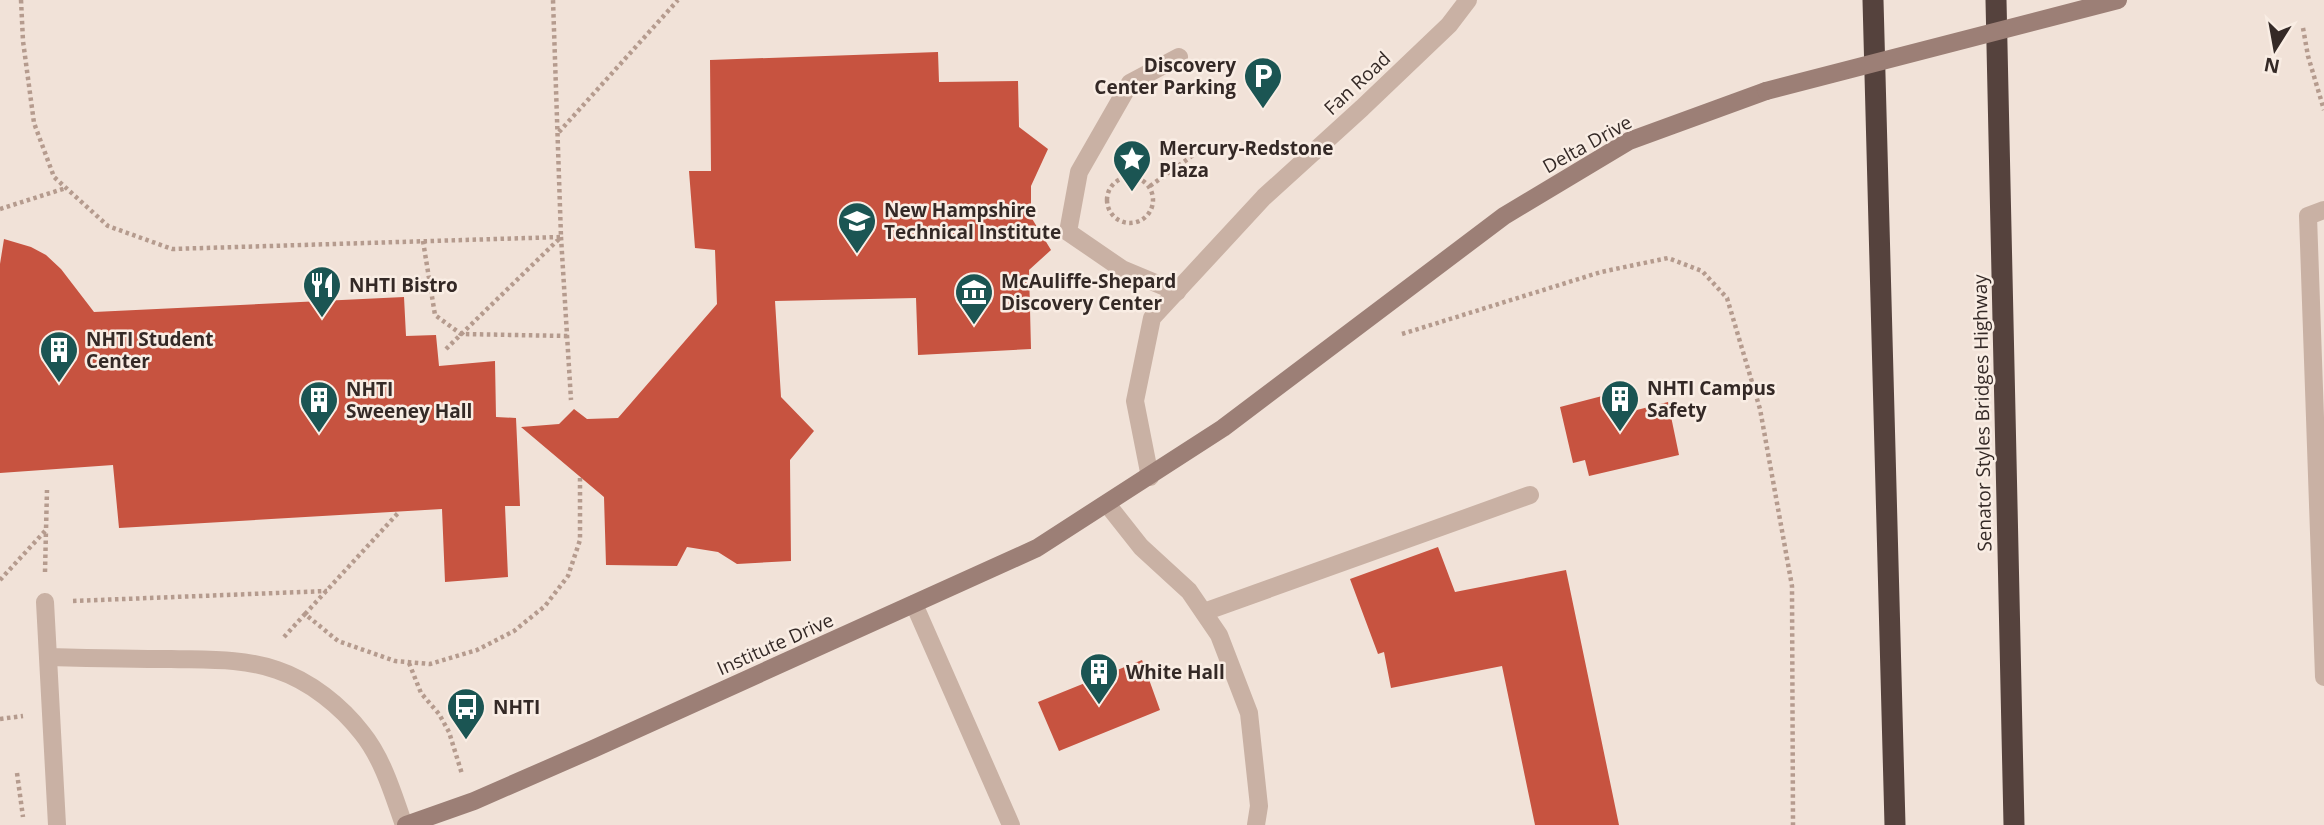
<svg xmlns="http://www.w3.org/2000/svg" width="2324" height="825" viewBox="0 0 2324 825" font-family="'Open Sans',sans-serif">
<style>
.building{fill:#c75340}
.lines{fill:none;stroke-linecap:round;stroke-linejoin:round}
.path{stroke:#b59b8e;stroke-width:4.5;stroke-dasharray:3.5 3.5;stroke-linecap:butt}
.lane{stroke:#c9b1a4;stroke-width:18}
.street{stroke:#c9b1a4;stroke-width:18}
.secondary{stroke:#9c7f76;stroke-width:18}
.highway{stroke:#55423d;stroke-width:21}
.secondary-bridge{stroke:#9c7f76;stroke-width:18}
.labels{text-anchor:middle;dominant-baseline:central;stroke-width:5;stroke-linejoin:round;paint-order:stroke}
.poi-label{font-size:19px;font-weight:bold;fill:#342926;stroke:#f9ede4;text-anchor:start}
.street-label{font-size:19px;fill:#342926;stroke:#f9ede4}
</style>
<rect width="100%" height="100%" fill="#f1e2d8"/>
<path class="building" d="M938,52L939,82L1018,81L1019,127L1048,149L1031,186V217L1051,250L1029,270L1031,349L918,355L916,298L775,301L781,397L814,431L790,460L791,561L737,564L718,552L687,547L677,566L606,565L604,497L521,427L559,424L574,409L587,419L618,418L717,304L715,250L695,248L689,171H711L710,60Z
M4,239L31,247L46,255L61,269L94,312L404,297L406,336L436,335L439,366L495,361L496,417L516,418L520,506H505L508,577L445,582L442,509L119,528L113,465L0,473V264Z
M1625,390L1629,412L1668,402L1679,455L1589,476L1585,460L1573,463L1560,407Z
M1438,547L1455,592L1566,570L1619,825H1535L1502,666L1391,688L1384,652L1378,654L1350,579Z
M1142,660L1160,710L1059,751L1038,702Z"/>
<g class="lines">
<path class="path" d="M21,0L23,41L34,123L54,177L108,226L172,249L561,237L553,0
M2303,28L2308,56L2324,110
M559,132L678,0
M1107 200a23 23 0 1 1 46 0a23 23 0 1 1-46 0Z
M1150,186L1199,151
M0,209L66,188
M561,237L571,400
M423,241L435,315L461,334L568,336
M1402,334L1601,272L1668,258L1702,271L1727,298L1760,409L1792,586L1793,825
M446,349L561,237
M45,572L46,530
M0,580L46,530L47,490
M73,601L327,591
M305,614L399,512
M284,637L305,614L338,641L395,661L430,664L477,650L514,631L545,606L568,576L580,540V478
M409,663L421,693L439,714L449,732L462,774
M0,719L23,716
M17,773L23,817"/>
<path class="lane" d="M2324,210L2308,216L2324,677
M1177,292L1122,269L1068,232L1079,172L1130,83L1179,57
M1107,504L1141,547L1189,591L1219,635L1249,713L1259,806L1256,825
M45,602L57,825
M914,604L1011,825
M1204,612L1530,495
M48,657C89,658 130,659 171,659C206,660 243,658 277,670C310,681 341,706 362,733C383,759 393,794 404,825"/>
<path class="street" d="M1150,477L1135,401L1152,318L1264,197L1362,108L1449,25L1468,0"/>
<path class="secondary" d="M406,825L474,801L593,749L1037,548L1223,428L1504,216L1629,141L1766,91"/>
<path class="highway" d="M1873,0L1895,825
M1996,0L2014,825"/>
<path class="secondary-bridge" d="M1766,91L2118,0"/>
</g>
<defs>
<symbol id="parking-pin" viewBox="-11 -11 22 30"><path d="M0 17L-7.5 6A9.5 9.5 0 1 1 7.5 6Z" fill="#1b5553" stroke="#f9ede4"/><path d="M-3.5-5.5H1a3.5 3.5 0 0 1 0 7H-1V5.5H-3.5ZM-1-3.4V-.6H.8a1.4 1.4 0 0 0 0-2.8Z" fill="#fff"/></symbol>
<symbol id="sight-pin" viewBox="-11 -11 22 30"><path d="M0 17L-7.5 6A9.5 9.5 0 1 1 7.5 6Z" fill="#1b5553" stroke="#f9ede4"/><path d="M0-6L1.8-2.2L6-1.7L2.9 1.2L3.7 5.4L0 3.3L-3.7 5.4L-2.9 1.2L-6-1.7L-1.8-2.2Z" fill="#fff"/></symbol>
<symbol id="university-pin" viewBox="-11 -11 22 30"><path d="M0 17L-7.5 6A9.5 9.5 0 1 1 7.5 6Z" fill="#1b5553" stroke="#f9ede4"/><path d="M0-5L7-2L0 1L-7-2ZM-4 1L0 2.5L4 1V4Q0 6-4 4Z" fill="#fff"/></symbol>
<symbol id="restaurant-pin" viewBox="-11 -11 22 30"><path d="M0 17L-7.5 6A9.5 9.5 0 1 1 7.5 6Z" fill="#1b5553" stroke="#f9ede4"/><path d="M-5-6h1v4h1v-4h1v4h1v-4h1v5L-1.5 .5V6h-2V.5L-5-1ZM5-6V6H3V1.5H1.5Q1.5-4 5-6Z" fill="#fff"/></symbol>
<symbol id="museum-pin" viewBox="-11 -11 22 30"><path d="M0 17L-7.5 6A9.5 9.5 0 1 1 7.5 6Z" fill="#1b5553" stroke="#f9ede4"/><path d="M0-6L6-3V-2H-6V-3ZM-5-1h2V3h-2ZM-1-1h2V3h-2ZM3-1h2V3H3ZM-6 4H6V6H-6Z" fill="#fff"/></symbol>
<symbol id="building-pin" viewBox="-11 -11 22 30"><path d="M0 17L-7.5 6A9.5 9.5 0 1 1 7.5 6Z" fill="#1b5553" stroke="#f9ede4"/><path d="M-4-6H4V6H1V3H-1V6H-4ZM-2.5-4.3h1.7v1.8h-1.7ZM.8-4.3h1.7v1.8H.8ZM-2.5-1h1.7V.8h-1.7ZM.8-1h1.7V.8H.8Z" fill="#fff"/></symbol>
<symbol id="bus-pin" viewBox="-11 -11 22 30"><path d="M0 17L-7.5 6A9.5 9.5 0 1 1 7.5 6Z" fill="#1b5553" stroke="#f9ede4"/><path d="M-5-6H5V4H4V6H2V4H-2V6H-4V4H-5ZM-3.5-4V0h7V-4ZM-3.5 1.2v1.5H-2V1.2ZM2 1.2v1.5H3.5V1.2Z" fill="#fff"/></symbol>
</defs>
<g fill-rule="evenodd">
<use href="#parking-pin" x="1241" y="54" width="44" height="60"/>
<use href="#sight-pin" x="1110" y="137" width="44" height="60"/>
<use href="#university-pin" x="835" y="199" width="44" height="60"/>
<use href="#restaurant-pin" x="300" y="263" width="44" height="60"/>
<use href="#museum-pin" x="952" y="270" width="44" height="60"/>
<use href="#building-pin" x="37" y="328" width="44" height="60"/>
<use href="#building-pin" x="1598" y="377" width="44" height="60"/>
<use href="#building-pin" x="297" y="378" width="44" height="60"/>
<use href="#building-pin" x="1077" y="650" width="44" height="60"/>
<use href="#bus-pin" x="444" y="685" width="44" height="60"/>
</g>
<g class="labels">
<g class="poi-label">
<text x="1236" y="65" text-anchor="end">Discovery<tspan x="1236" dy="22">Center Parking</tspan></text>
<text x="1159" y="148">Mercury-Redstone<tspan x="1159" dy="22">Plaza</tspan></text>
<text x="884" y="210">New Hampshire<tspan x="884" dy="22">Technical Institute</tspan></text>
<text x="1001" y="281">McAuliffe-Shepard<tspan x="1001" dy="22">Discovery Center</tspan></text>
<text x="349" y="285">NHTI Bistro</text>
<text x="86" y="339">NHTI Student<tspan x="86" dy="22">Center</tspan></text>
<text x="1647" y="388">NHTI Campus<tspan x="1647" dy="22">Safety</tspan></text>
<text x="346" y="389">NHTI<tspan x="346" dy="22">Sweeney Hall</tspan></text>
<text x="1126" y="672">White Hall</text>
<text x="493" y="707">NHTI</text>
</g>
<g class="street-label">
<text transform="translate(1357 83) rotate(-43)">Fan Road</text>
<text transform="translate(1587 144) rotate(-29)">Delta Drive</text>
<text transform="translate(1982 413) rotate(-91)">Senator Styles Bridges Highway</text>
<text transform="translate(775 644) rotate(-24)">Institute Drive</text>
</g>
</g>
<g transform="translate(2275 49) rotate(191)" stroke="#f9ede4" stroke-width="5" paint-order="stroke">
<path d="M0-5L12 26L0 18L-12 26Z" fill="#342926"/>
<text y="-10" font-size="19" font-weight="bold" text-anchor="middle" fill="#342926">N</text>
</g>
</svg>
